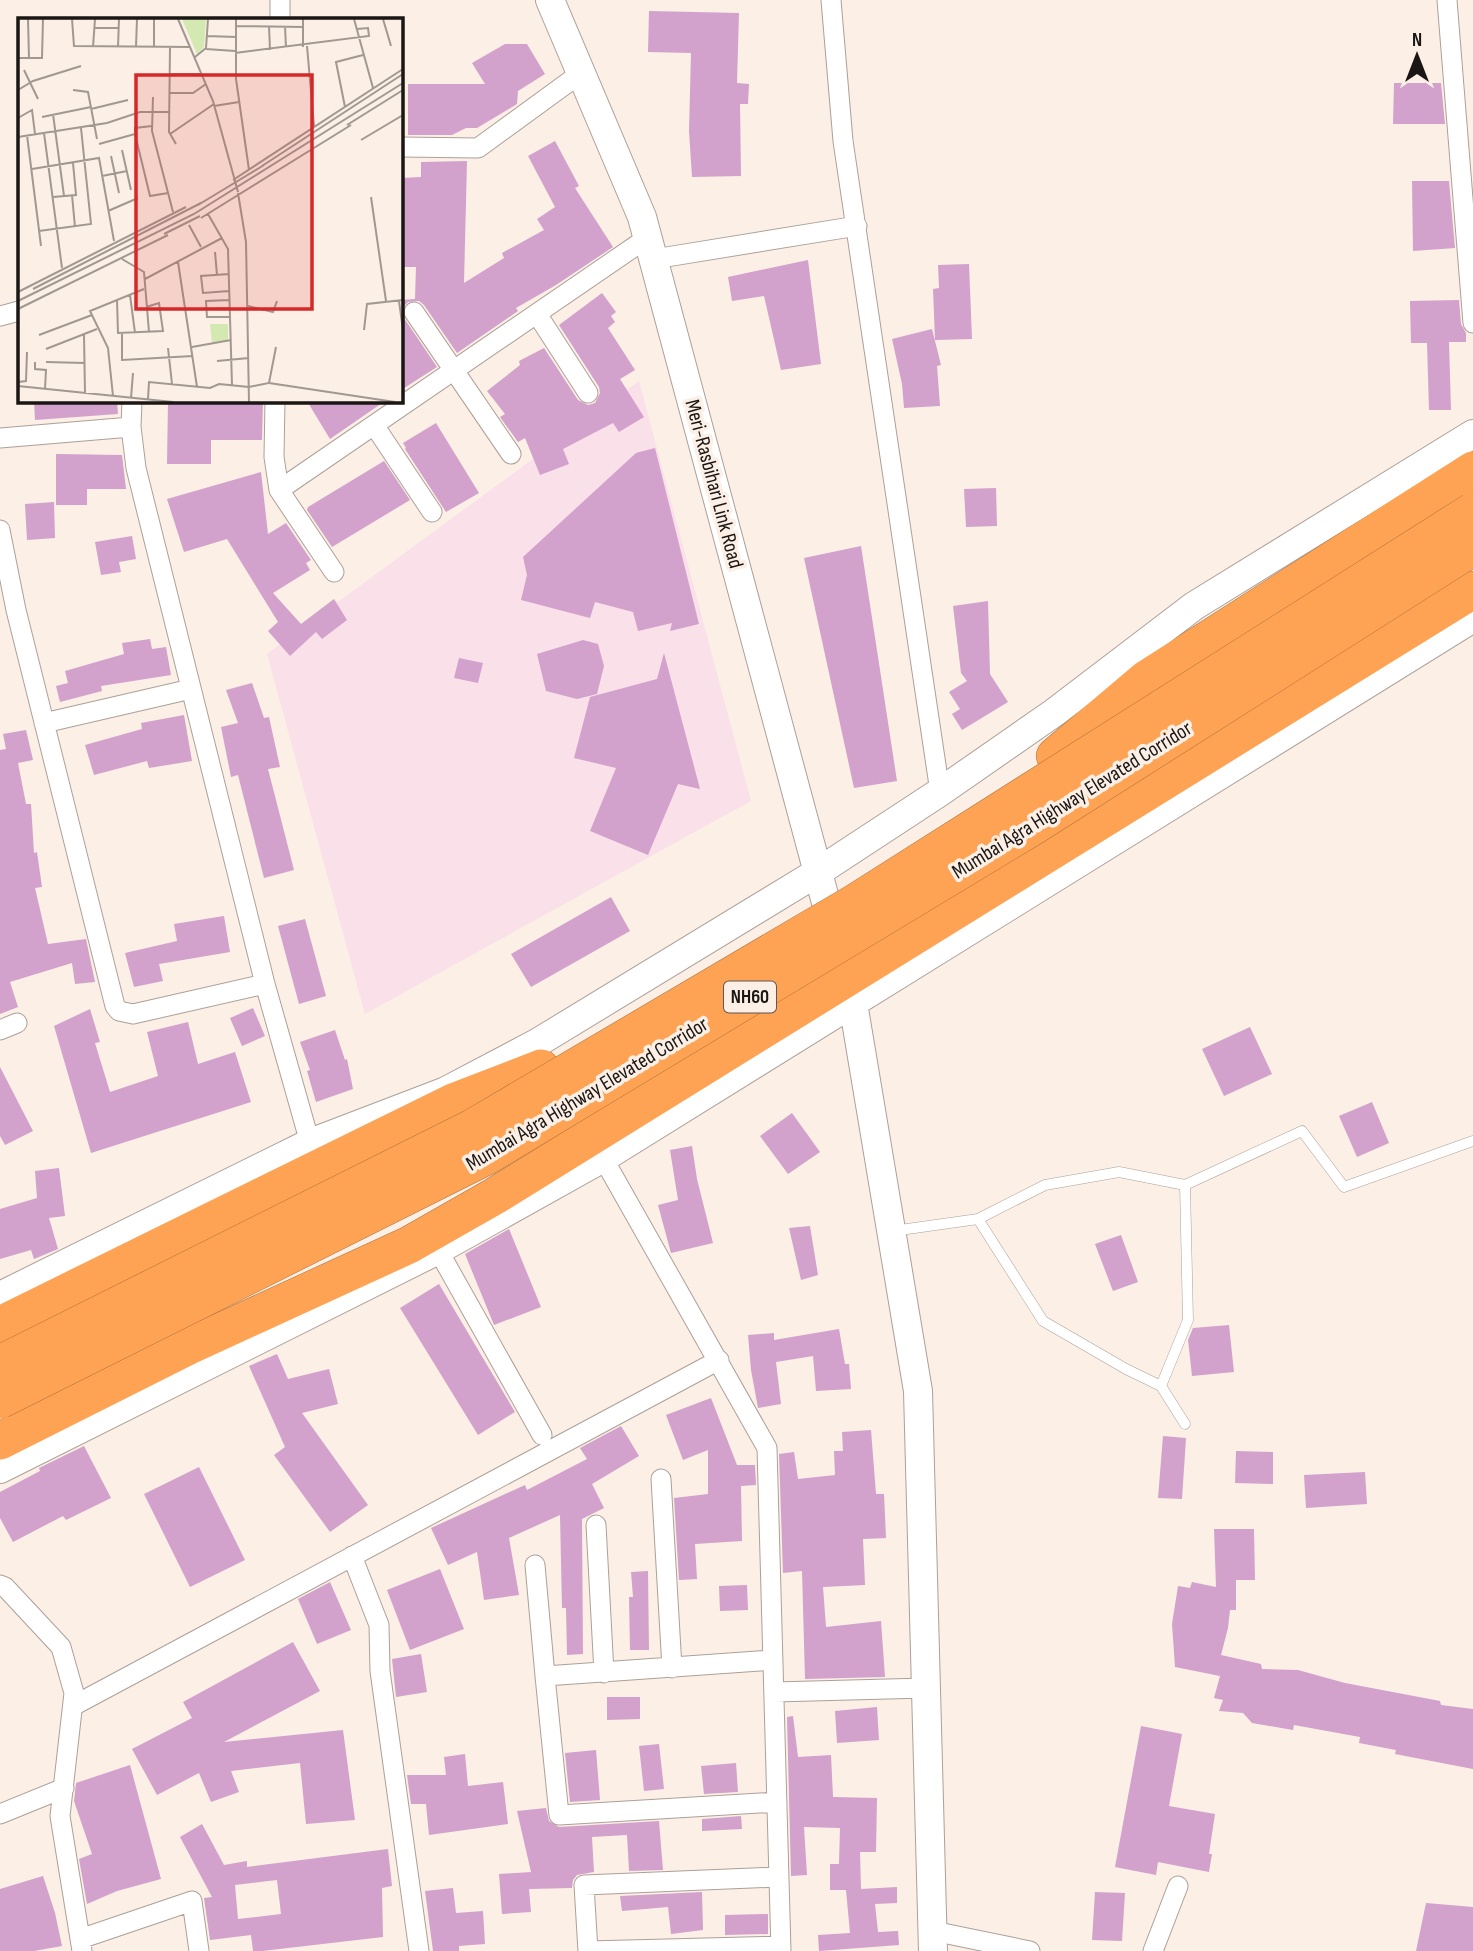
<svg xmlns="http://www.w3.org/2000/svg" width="1473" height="1951" viewBox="0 0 1473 1951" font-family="'Sofia Sans Condensed',sans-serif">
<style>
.education{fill:#f9e0e9}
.building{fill:#d2a1cc;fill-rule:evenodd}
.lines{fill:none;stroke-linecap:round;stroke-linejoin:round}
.lane-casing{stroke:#aca098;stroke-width:11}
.street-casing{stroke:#aca098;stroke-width:21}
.secondary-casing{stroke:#aca098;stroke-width:30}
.highway-casing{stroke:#ae723d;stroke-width:38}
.lane{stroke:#fff;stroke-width:10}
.street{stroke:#fff;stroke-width:19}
.secondary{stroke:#fff;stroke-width:28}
.highway{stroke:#fea353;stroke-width:37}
.highway-bridge-casing{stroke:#ae723d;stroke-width:38;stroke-linecap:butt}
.highway-bridge{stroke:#fea353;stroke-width:37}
.labels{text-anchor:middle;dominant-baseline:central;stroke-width:7;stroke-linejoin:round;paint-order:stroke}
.shield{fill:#fbefe6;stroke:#5e5752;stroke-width:2}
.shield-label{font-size:19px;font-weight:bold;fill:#1a1613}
.street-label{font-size:21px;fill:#1a1613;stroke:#fbefe6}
.inset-road{fill:none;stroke:#a19892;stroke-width:2}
.view{fill:#d62828;fill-opacity:0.15;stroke:#d62828;stroke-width:3.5}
.inset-edge{fill:none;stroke:#1a1613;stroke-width:3.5}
</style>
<rect width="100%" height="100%" fill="#fbefe6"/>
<path class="education" d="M639,381L751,801L365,1014L267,654Z"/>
<path class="building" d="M649,11L739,13L737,83L749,84L748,104H740L741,176L692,177L689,131L691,53L648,52Z
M505,44H527L545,74L518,91L517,104L477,128H466L452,135H408V84H485L472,63Z
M1394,83H1441L1445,124H1393Z
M555,141L579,186L575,188L613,247L556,285L516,308L518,311L457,353L424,305L419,301L408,302L403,307L404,318L437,367L401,390V300L415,299L416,267H401V178L421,177V162L467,161L464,283L504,258L502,253L544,230L537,219L555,207L528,156Z
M1412,181H1449L1455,248L1413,251Z
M808,260L821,364L781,370L764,296L732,301L728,277Z
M969,264L972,339L935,340L933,289L939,288L938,265Z
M602,293L616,312L611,316L615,322L608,328L635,370L620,379L644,417L619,432L613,423L563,449L569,464L540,475L525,438L518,442L500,417L505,414L487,391L520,365L519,361L544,348L578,400L588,405L595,403L600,393L599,387L559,325Z
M1459,300L1461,324L1466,333V342H1449L1451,410H1429L1427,343H1411L1410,301Z
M932,329L941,365L937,366L940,406L904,408L902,384L892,339Z
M34,401H117L118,414L35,420Z
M168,401H263L262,440H211V464H167Z
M307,401H385L330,439Z
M436,423L479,493L446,512L405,449L406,448L403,443Z
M655,448L699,624L670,631L672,623L638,631L633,612L595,602L590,618L521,600L527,575L523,557L636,453Z
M56,454L122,455L126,489H87V505H56Z
M384,461L410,500L332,547L307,510L308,507Z
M261,472L268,534L286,523L311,560L306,563L310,570L273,593L301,624L334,599L347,620L322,639L316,632L290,656L268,631L278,622L227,539L184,552L167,499Z
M996,488L997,526L966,527L964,489Z
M54,502L55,538L27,540L25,504Z
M132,536L136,559L119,562L121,572L101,575L95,542Z
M861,546L897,781L854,788L804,558Z
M988,601L990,674L1008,702L962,730L952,714L960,709L949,692L967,681L961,673L953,606Z
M150,639L152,649L166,647L171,675L101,686L102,691L60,702L56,686L68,683L65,671L124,654L122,643Z
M583,640L598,644L604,666L597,694L577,699L546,691L537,654Z
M664,653L700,789L678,784L648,855L590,831L616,768L574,758L590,697L657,679Z
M459,658L483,663L478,683L454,678Z
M252,683L264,718L269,717L280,767L268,769L294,870L264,878L238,775L231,777L221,727L238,723L226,690Z
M184,715L192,761L149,768L147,761L94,775L85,745L142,729L141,723Z
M26,730L33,760L18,763L26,804H31L34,853L37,852L42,887L35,888L48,944L86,939L95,982L75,984L72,963L10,982L18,1007L0,1014V750L6,749L3,734Z
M611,897L630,931L531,987L511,954Z
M224,916L230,952L159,964L163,981L134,987L125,953L177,941L174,924Z
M305,919L326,996L299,1004L278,926Z
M253,1008L265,1036L242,1046L230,1018Z
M90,1009L100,1042L95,1043L110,1092L158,1076L147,1032L188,1022L198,1064L235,1052L251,1102L91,1153L54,1026Z
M1250,1027L1272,1074L1224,1096L1202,1049Z
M335,1030L345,1060L347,1059L353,1089L316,1102L307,1071L310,1070L300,1042Z
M0,1067L33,1131L5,1145L0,1136Z
M1372,1102L1389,1143L1357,1157L1339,1116Z
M792,1113L820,1152L788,1174L760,1136Z
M692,1146L697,1179L713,1243L671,1253L658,1205L678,1200L670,1150Z
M59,1168L65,1216L49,1218L58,1249L34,1259L31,1250L0,1259V1209L37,1198L35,1171Z
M810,1226L818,1275L801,1280L789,1228Z
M509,1229L541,1307L494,1325L465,1254Z
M1121,1235L1138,1282L1113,1291L1095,1244Z
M439,1284L515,1412L478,1435L400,1308Z
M1229,1325L1234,1372L1192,1376L1188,1340L1193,1328Z
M839,1329L845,1364H849L851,1389L816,1391L813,1356L776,1362L781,1404L758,1408L751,1370L748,1335L774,1333V1340Z
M277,1354L288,1379L329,1369L338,1404L302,1413L368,1505L330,1532L274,1455L285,1447L249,1366Z
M711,1398L737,1465H755L756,1485L741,1486L742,1541L695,1544L697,1579L679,1580L674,1498L708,1494V1450L683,1460L666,1415Z
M621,1426L639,1456L592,1484L604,1508L582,1519L583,1654L567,1655L566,1608H562L560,1515L509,1538L519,1595L484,1600L477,1552L448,1565L431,1528L525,1485L527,1490L587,1459L580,1448Z
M871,1430L876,1494H884L886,1538L863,1539L865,1585L823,1587L826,1627L881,1621L885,1677L805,1679L802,1571L783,1573L779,1454L794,1452L798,1479L835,1475L834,1451H843L842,1432Z
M1163,1436L1186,1438L1182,1499L1158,1498Z
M84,1446L111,1498L66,1520L63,1516L13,1542L0,1518V1492L40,1471L39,1468Z
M1236,1451L1273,1452V1484L1235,1483Z
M199,1467L245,1560L190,1587L144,1494Z
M1365,1472L1367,1504L1306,1508L1304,1475Z
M1214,1529H1254L1255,1580H1236V1610H1230L1228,1628L1221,1655L1261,1664L1262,1669L1298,1670L1345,1683L1440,1701L1441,1705L1473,1709V1769L1395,1754L1396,1750L1359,1743L1360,1737L1294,1725L1293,1730L1252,1723L1243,1713L1219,1711L1223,1700L1214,1698L1220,1676L1175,1667L1172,1624L1178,1586L1190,1588L1192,1582L1216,1587Z
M440,1569L464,1629L410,1650L387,1590Z
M648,1571L649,1650H630L629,1597H633L631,1572Z
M330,1582L351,1630L317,1644L298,1599Z
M747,1585L748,1610L720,1611L719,1586Z
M293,1642L320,1691L224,1742L343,1730L355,1820L306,1824L300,1763L231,1771L239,1792L211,1802L199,1773L157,1795L132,1749L192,1718L183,1702Z
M421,1654L427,1692L396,1697L392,1659Z
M607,1697H640V1719L607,1720Z
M877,1707L879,1740L837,1743L835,1711Z
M793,1716L798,1757L831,1755L833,1797L877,1798L876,1852H860L861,1889L897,1887V1903L875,1904L878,1932L898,1931L899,1945L819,1951L818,1935L850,1933L846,1890H830V1864H839L840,1828L804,1827L807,1875L791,1876L787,1717Z
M1141,1726L1182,1734L1169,1806L1215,1814L1209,1854H1212L1209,1872L1158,1862L1156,1875L1115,1867Z
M659,1744L664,1789L644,1791L639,1746Z
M596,1750L600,1800L570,1802L565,1753Z
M465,1754L468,1786L503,1782L508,1824L429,1835L426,1804H411L407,1775H446L444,1757Z
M736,1763L738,1792L704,1794L701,1766Z
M130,1765L161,1879L117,1891L87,1904L79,1859L92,1854L74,1801L76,1783Z
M546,1808L549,1821L559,1827L659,1821L663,1870L629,1871L627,1835L592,1837L594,1872L577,1875L573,1880L572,1888L529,1889L531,1912L502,1914L499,1874L531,1872L517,1811Z
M741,1816L742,1829L702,1831V1819Z
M202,1824L224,1865L247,1861V1867L388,1849L392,1886L382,1888L383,1937L262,1951H253L251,1935L210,1940L204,1898L212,1897L180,1837ZM277,1880L281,1914L238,1919L235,1885Z
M43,1876L55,1913L62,1946L34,1951H0V1889Z
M453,1888L456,1913L483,1911L485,1944L459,1946V1951H433L425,1891Z
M702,1892L703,1930L671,1934L668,1907L622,1911L620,1896Z
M1095,1892L1125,1893L1122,1941L1092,1940Z
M1426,1903L1473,1907V1951H1416Z
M768,1914V1934L725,1935V1915Z"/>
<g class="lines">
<defs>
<path id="lane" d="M978,1219L1043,1321L1126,1369L1161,1386L1185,1424
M893,1231L978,1219L1045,1185L1119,1172L1185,1185L1302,1131L1344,1187L1473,1141
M1161,1386L1188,1320L1185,1185"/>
<path id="street" d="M831,0L843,141L940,792
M1447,0L1473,323
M280,19V0
M401,147L478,148L581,73
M654,259L857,226
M414,312L511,454
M537,314L588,393
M0,316L19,311
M132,401L131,427L136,468L265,984L310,1143
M275,401L274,457L279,490L334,572
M374,425L432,512
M0,438L131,427
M279,490L647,238
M0,530L16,610L115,1006L119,1011L133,1014L265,984
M44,723L191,689
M0,1030L17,1023
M603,1158L767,1448L781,1951
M438,1250L542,1435
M661,1479L672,1668
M596,1525L604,1673
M352,1556L379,1625L380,1671L419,1951
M535,1565L545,1676
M0,1585L5,1587L61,1647L74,1693L60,1816L82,1951
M773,1660L545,1676L559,1815L777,1802
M774,1692L926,1688
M73,1706L719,1360
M0,1814L64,1788
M933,1931L1030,1951
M80,1939L192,1901L199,1951
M588,1951L584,1885L779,1877
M588,1951L781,1946
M1153,1951L1178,1886"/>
<path id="secondary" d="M550,0L642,217L853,1003L918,1391L933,1951
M0,1296L310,1143L446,1091L537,1043L818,872L940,792L1055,712L1194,606L1473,434
M0,1469L438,1250L603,1158L1473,618"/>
<path id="highway" d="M1055,756L1146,679L1473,470
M0,1325L453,1102L541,1068
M0,1441L189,1346L409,1245L495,1196L1473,590"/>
</defs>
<use href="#lane" class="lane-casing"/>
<use href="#street" class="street-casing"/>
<use href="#secondary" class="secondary-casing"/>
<use href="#highway" class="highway-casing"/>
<use href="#lane" class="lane"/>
<use href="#street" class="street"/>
<use href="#secondary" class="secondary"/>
<use href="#highway" class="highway"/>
<defs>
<path id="highway-bridge" d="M0,1364L472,1128L856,902L1473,511
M0,1400L487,1156L1034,826L1473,547"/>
</defs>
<use href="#highway-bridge" class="highway-bridge-casing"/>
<use href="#highway-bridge" class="highway-bridge"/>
</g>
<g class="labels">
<rect class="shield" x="724" y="981.5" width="52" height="31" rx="5"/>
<g class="shield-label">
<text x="750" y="997">NH60</text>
</g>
<g class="street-label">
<text transform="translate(714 484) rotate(75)">Meri-Rasbihari Link Road</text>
<text transform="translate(1072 800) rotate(-32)">Mumbai Agra Highway Elevated Corridor</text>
<text transform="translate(587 1094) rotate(-31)">Mumbai Agra Highway Elevated Corridor</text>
</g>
</g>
<g transform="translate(18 18)">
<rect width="385" height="385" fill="#fbefe6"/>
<path d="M164,1H188L186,29L179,36ZM192,306H210V322L194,325Z" fill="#d4e9b2"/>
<path class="inset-road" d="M10,1L11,40M54,1L56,28L172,29M160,1L195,83L220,174M218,1V61L231,152M336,1L355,70M365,1L373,28M218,8L285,9M251,8L252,32M267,8L268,30M76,10H101M189,18L218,19M289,28L296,108M75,29L77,1M100,29L101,1M118,29L119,1M136,29V1M152,29L151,114L158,126M285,29V1M188,31L217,33M217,35L351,18L350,10L339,11M177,39L188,30L190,1M0,40H24L25,1M6,52L20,81M152,56H183M0,72L15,63L63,48M55,72L70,74L79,121M151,75H175L188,66M135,79L134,113L155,194M196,88L221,84M327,89L318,44L345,37M73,91L110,82M35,96L46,178M24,99L73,89M0,100L14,92L17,116M329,107L385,72M26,115L44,250M117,116L132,178L150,175M152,116L196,86M9,117L23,228M0,119L89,105L122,94H151M343,122L385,97M81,126L117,116V110L134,108M104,132L113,172M93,138L101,175M244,148L385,56M14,151L81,140L96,223M84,158L109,153M215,162L385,51M220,175L228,224L231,384M54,177L57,209M35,179L58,177L55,145M353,179L368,283M180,187L246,147M90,193L120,180M190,196L210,231L214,367M183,200L333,107M171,207L183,229M21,213L73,206L63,110M146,216L182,198M197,234L199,257M104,241L126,254L131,314M160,244L179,369M211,256L183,258L185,275L211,273M127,261L204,220M15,271L183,185M0,274L168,189M112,277L117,315M99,282L100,315L145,313L141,285L128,289M211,282L188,283L189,299H212M0,283L176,196L385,65M381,283L385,312M230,288L255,294L259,283M0,291L150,217M188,291L212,290M346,312L349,286L385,282M104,316V342L175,338M21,317L74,297M66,317L67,375M174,329L213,322M150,330L154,366M28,331L79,311M199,343L231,340M17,344V351L28,352L27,371M28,344L67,345M0,364L8,363L9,334M251,365L377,384M0,368L155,384M95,378L90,330L72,293L126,271M113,380L115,355M130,381L131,364L192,370L201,366L231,369L251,365L258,329"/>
<path class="view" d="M118,57H294V291H118Z"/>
<rect width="385" height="385" class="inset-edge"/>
</g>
<g transform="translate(1417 56)" stroke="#fbefe6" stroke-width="5" paint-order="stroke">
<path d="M0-5L12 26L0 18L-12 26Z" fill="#1a1613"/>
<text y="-10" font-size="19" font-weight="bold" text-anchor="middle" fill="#1a1613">N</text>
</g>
</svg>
